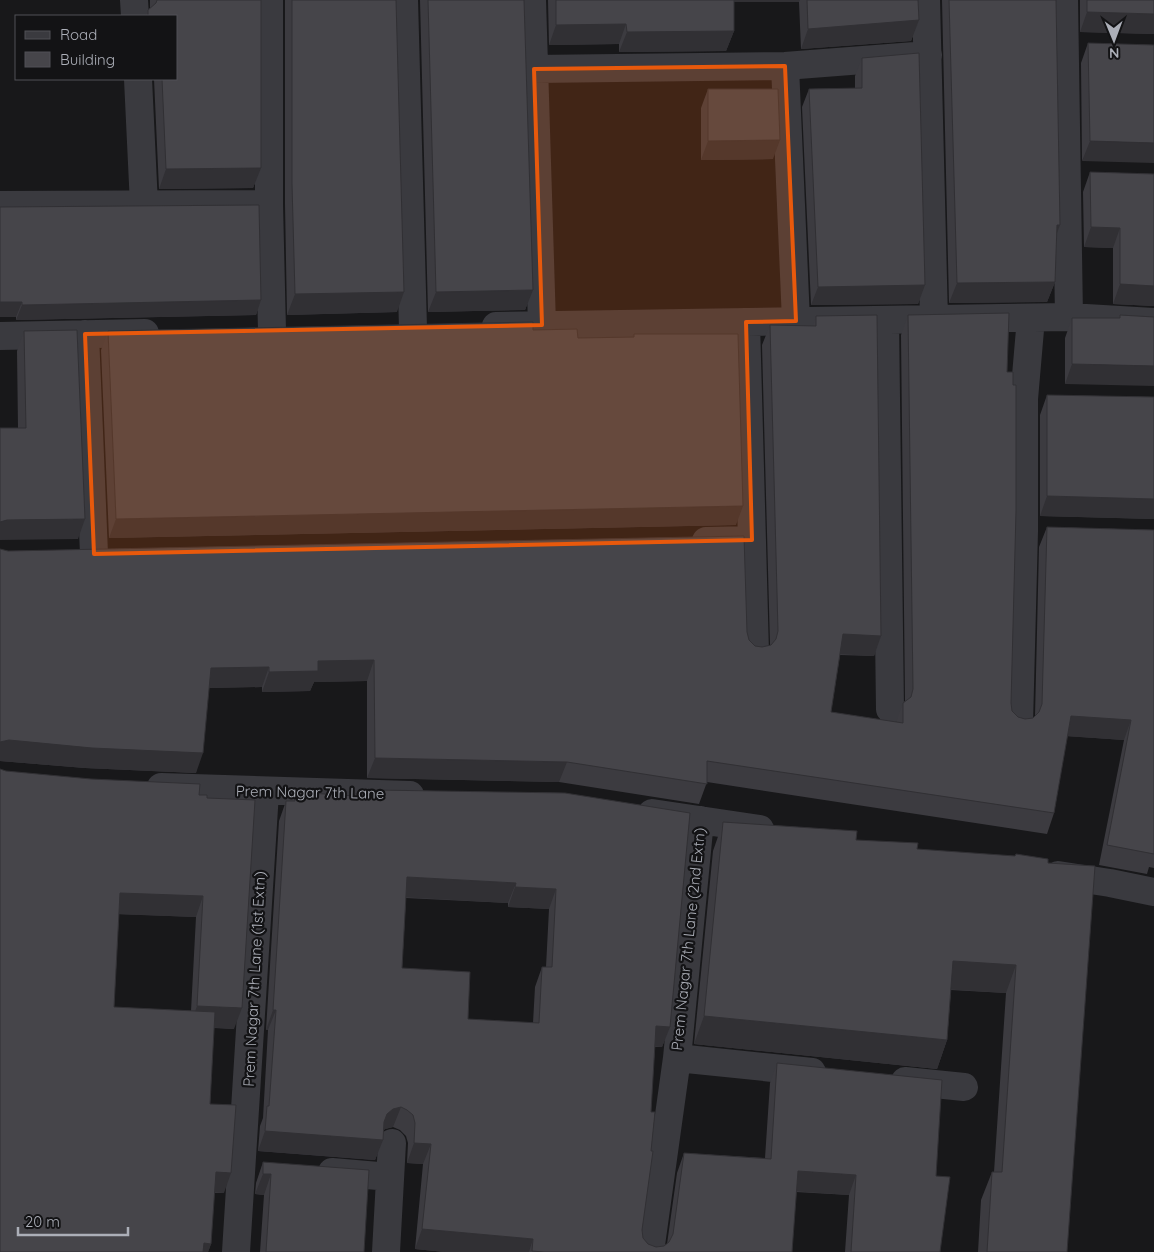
<svg xmlns="http://www.w3.org/2000/svg" width="1154" height="1252" viewBox="0 0 1154 1252" font-family="Quicksand,sans-serif">
<style>
.lines{fill:none;stroke-linecap:round;stroke-linejoin:round}
.minor{stroke:#3a3a3f;stroke-width:28}
.wall{fill:#3c3b40;fill-rule:evenodd}
.shaded-wall{fill:#313034}
.building{fill:#46454a;stroke:#313034;fill-rule:evenodd}
.marked{fill:#e8590c;fill-opacity:0.2;stroke:#e8590c;stroke-width:4;stroke-linejoin:round}
.labels{text-anchor:middle;dominant-baseline:central;stroke-width:4.5;stroke-linejoin:round;paint-order:stroke}
.street-label{font-size:15px;fill:#acafb8;stroke:#131315}
</style>
<rect width="100%" height="100%" fill="#18181a"/>
<g class="lines">
<path class="minor" d="M134,0L135,16
M269,0V204L272,331
M404,0L413,328
M532,0L542,325
M926,0L934,320
M1064,0L1069,317
M785,66L796,321
M534,69L785,66L928,55
M138,79L144,205
M0,205L269,204
M885,320L890,709
M746,322L755,652
M496,326L1069,317L1154,322
M85,334L94,554
M0,336L145,333
M706,541L752,540
M1019,724L1024,531V399L1031,318
M161,787L410,795
M652,813L760,829
M1058,875L1110,883L1154,892
M677,1058L812,1072
M905,1081L964,1087
M332,1172L390,1177
M236,1252L265,792
M386,1252L392,1143
M650,1252L677,1058L700,820"/>
</g>
<path class="wall" d="M150,0H261V168L253,188L159,189L154,79H176V16H145L148,10L150,8Z
M285,0H396L397,312L287,315L285,204Z
M420,0H524L533,290L525,310L428,312Z
M548,0H918L919,20L911,41L801,49L799,2H734V31L726,51L619,52V44L549,45Z
M942,0H1056L1060,225L1056,235L1055,282L1047,302L949,303Z
M1080,0H1154V34L1080,32Z
M1088,43L1154,45L1082,161L1081,63Z
M862,58L925,285L918,304L811,305L802,107L809,89L855,88V76Z
M708,89L773,159L701,160V108Z
M1090,172L1154,174V306L1113,304V248L1084,247L1083,192Z
M0,207L261,300L256,315L16,320V317H0Z
M908,315L1007,372L1011,703L1012,711L1018,717L1025,719L1033,718L1035,716L1039,547L1047,527L1154,530V868L1149,867L1147,874L1099,865L1124,740L1067,736L1054,813L1047,834L707,782L699,804L559,782L367,778V681L314,682L310,691L262,692V687L209,688L196,773L85,768L0,761V549L8,551L747,632L749,640L755,646L762,647L770,645L762,345L770,325L813,326L816,316L881,636L874,656L840,655L831,712L896,722L903,703L905,701L901,335Z
M1120,315L1154,317L1065,384V338L1072,318H1119Z
M533,330L578,338L632,337L634,334L736,525L109,538L101,350L108,331Z
M24,331L78,539L18,428L17,351Z
M1047,395L1154,397V519L1040,516V415Z
M6,771L199,795L234,1029L214,1028L210,1104L224,1193H214L211,1244L208,1252H0ZM119,914L196,917L191,1011L114,1007Z
M375,790L565,793L670,1027L662,1047H655L642,1230L643,1238L648,1244L656,1247L664,1246L667,1244L677,1173L684,1153L765,1158L770,1083L777,1063L936,1176L940,1252H845L849,1195L796,1192L792,1252H445L415,1249L423,1164L407,1163L408,1143L406,1136L400,1130L393,1127L385,1129L383,1131V1140L375,1160L258,1151L260,1126L263,1118L268,1030H266L279,821L286,801H292L295,792L354,796L355,794L373,795ZM406,898L508,903V907L549,909L546,967H542L535,987L533,1023L468,1019L402,968Z
M723,822L856,840L917,849L1048,863L1067,1252H978L981,1200L992,1172H994L1006,993L951,990L947,1040L937,1069L694,1044L713,851Z
M263,1162L364,1252H260L264,1195L255,1194L256,1183Z"/>
<path class="shaded-wall" d="M727,0H800L799,2H726Z
M1087,12L1154,14V34L1080,32Z
M919,20L911,41L801,49L808,29Z
M626,24L619,44L549,45L556,25Z
M734,31L726,51L619,52L627,32Z
M780,140L773,159L701,160L708,141Z
M1090,141L1154,143V163L1082,161Z
M261,168L253,188L159,189L166,169Z
M1057,225H1060L1052,246Z
M1091,227L1120,228L1113,248L1084,247Z
M1055,282L1047,302L949,303L957,283Z
M1120,284L1154,286V306L1113,304Z
M925,285L918,304L811,305L818,287Z
M533,290L525,310L428,312L436,292Z
M404,292L397,312L287,315L295,294Z
M261,300L256,315L16,320L22,305Z
M0,302H22L16,317H0Z
M1072,364L1154,366V386L1065,384Z
M1047,496L1154,499V519L1040,516Z
M743,506L736,525L109,538L116,519Z
M85,519L78,539L0,540V522L7,520Z
M843,634L881,636L874,656L836,654Z
M374,660L367,681L314,682L310,691L262,692L269,672L318,661Z
M269,667L262,687L204,688L211,668Z
M1071,716L1131,720L1124,740L1064,736Z
M9,740L203,753L196,773L85,768L0,761V742Z
M375,758L567,762L559,782L367,778Z
M407,877L516,883L508,903L400,897Z
M515,887L556,889L549,909L508,907Z
M120,893L203,896L196,917L112,914Z
M953,961L1016,965L1006,993L942,989Z
M197,1006L242,1008L234,1029L190,1026Z
M273,1010H276L268,1030H266Z
M704,1016L947,1040L937,1069L694,1044Z
M656,1026L670,1027L662,1047L648,1046Z
M401,1107L393,1127L385,1129L379,1134L387,1114L393,1109Z
M265,1131L383,1140L375,1160L258,1151Z
M414,1143L431,1144L423,1164L407,1163Z
M798,1171L856,1175L849,1195L791,1191Z
M216,1172L231,1173L224,1193L208,1192Z
M263,1174H271L264,1195L255,1194Z
M422,1229L533,1239L529,1252H445L415,1249Z
M204,1243L211,1244L208,1252H200Z"/>
<path class="building" d="M157,0H261V168L166,169L162,79H176V16H148V10L156,3Z
M292,0H396L404,292L295,294L292,184Z
M428,0H524L533,290L436,292Z
M556,0H734V31L627,32L626,24L556,25Z
M807,0H918L919,20L808,29Z
M949,0H1056L1060,225H1057L1055,282L957,283Z
M1087,0H1154V14L1087,12Z
M1088,43L1154,45V143L1090,141Z
M919,53L925,285L818,287L809,89L862,88V58Z
M708,89H778L780,140L708,141Z
M1090,172L1154,174V286L1120,284V228L1091,227Z
M259,205L261,300L22,305V302H0V207Z
M1009,313L1007,372H1013V385H1016V511L1011,703L1012,711L1018,717L1025,719L1033,718L1039,712L1042,704L1047,527L1154,530V854L1107,845L1131,720L1071,716L1054,813L707,761V784L567,762L375,758L374,660L318,661V671L269,672V667L211,668L203,753L92,748L9,740L0,742V549L8,551L744,536L747,632L749,640L755,646L762,647L771,645L776,639L778,631L770,325L816,326V316L877,315L881,636L843,634L831,712L903,723V703L911,697L913,689L908,315Z
M1120,315L1154,317V366L1072,364V318H1120Z
M533,322V330L577,329L578,338L634,337V334H738L743,506L116,519L108,331Z
M77,330L85,519L7,520L0,522V428H26L24,331Z
M1047,395L1154,397V499L1047,496Z
M0,769L6,771L91,779L200,784L199,795H207V798L255,800L242,1008L197,1006L203,896L120,893L114,1007L215,1012L210,1104L236,1105L231,1173L216,1172L211,1244L204,1243L203,1252H0Z
M375,790L565,793L690,813L670,1027L656,1026L651,1112H655L651,1151H653L642,1230L643,1238L648,1244L656,1247L664,1246L669,1242L673,1234L684,1153L771,1159L777,1063L942,1080L936,1176L950,1177L940,1252H851L856,1175L798,1171L792,1252H544L532,1251L533,1239L422,1229L431,1144L414,1143L415,1123L413,1115L407,1110L401,1107L393,1109L387,1114L384,1122L383,1140L265,1131L267,1106H269L276,1010H273L286,801H295V792L354,796L355,794L375,795ZM407,877L516,883L515,887L556,889L552,967H542L539,1023L468,1019L470,972L402,968Z
M723,822L857,831L856,840L918,843L917,849L1015,856L1016,854L1048,859V863L1095,866L1067,1252H987L992,1172H1002L1016,965L953,961L947,1040L704,1016Z
M263,1162L369,1170L364,1252H266L271,1174H263Z"/>
<path class="marked" d="M785,66L796,321L746,322L752,540L94,554L85,334L542,325L534,69Z"/>
<g class="labels">
<g class="street-label">
<text transform="translate(310 792) rotate(1)">Prem Nagar 7th Lane</text>
<text transform="translate(688 939) rotate(-84)">Prem Nagar 7th Lane (2nd Extn)</text>
<text transform="translate(254 979) rotate(-87)">Prem Nagar 7th Lane (1st Extn)</text>
</g>
</g>
<rect x="15" y="15" width="162" height="65" fill="#131315" stroke="#505156"/>
<rect x="25" y="31" width="25" height="8" fill="#3a3a3f" stroke="#505156"/>
<text x="60" y="40" font-size="15" fill="#acafb8">Road</text>
<rect x="25" y="52" width="25" height="15" fill="#46454a" stroke="#505156"/>
<text x="60" y="65" font-size="15" fill="#acafb8">Building</text>
<g transform="translate(1114 40) rotate(179)" stroke="#131315" stroke-width="4" paint-order="stroke">
<path d="M0-4L9 19L0 12L-9 19Z" fill="#acafb8"/>
<text y="-8" font-size="14" font-weight="bold" text-anchor="middle" fill="#acafb8">N</text>
</g>
<path d="M18 1227v8h110v-8" fill="none" stroke="#acafb8" stroke-width="2.5"/>
<text x="25" y="1227" font-size="15" fill="#acafb8" stroke="#131315" stroke-width="4" paint-order="stroke">20 m</text>
</svg>
